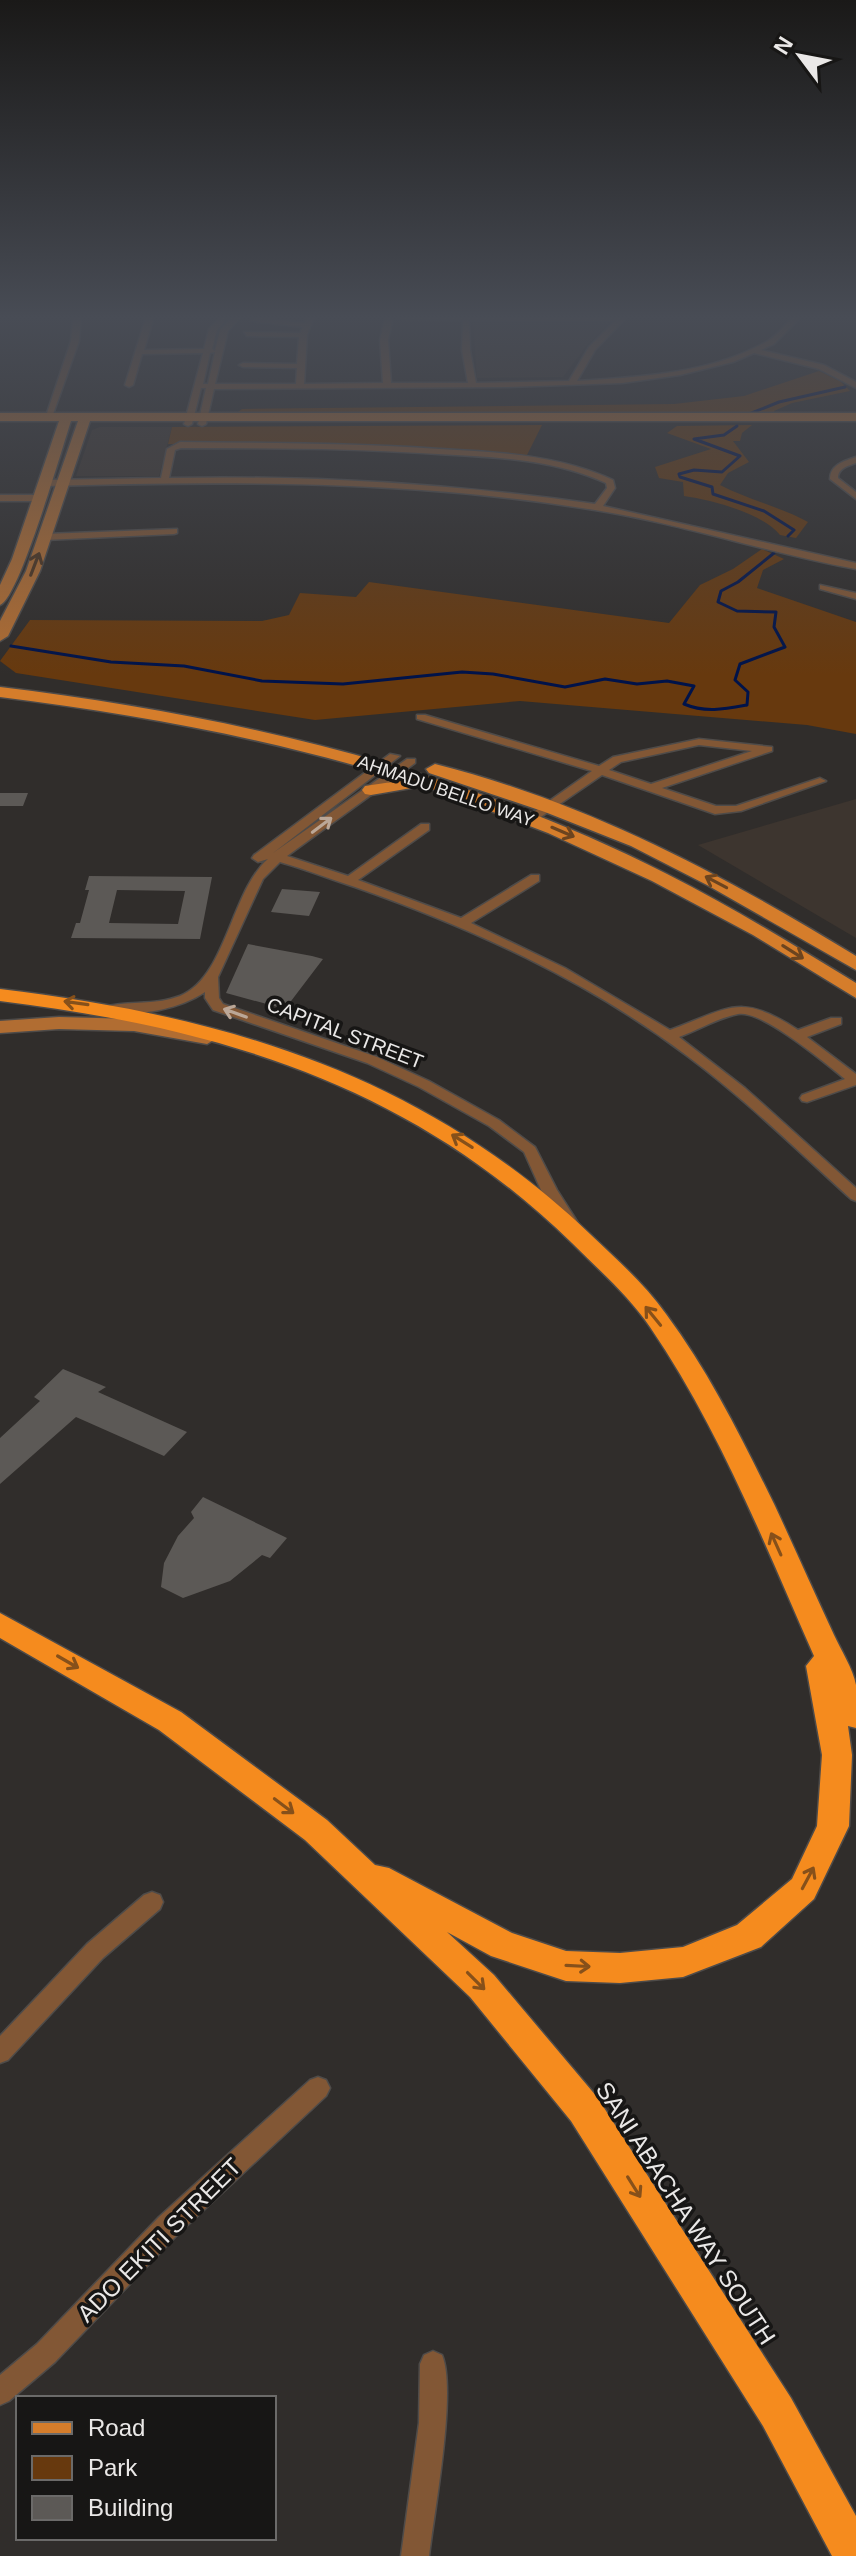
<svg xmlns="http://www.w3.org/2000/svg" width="856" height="2556" viewBox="0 0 856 2556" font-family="Helvetica,sans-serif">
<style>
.built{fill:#3d352f}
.green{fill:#67390e}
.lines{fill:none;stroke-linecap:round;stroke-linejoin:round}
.stream{stroke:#00134a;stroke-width:3}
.building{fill:#5c5956;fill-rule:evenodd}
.street-casing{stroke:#4e4b49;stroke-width:3}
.secondary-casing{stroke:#4e4b49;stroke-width:3}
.primary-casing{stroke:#4e4b49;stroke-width:3}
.highway-casing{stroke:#4e4b49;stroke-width:3}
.street{fill:#825735;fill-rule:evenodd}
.secondary{fill:#b16d32;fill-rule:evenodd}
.primary{fill:#d57d2b;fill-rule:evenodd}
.highway{fill:#f58b1e;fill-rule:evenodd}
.oneway{stroke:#4d341f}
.oneway2{stroke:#bba797}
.oneway3{stroke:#6c441f}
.oneway4{stroke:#86501a}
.labels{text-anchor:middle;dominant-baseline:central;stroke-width:7;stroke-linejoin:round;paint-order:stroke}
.far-street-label{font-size:18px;fill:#eae8e7;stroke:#171615}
.street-label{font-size:20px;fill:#eae8e7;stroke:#171615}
.near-street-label{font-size:24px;fill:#eae8e7;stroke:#171615}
</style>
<rect width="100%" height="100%" fill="#302d2b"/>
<path class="built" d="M611,321L584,349L563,377L477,378L473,322Z
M100,427H172L159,476H76L92,430Z
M856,799V938L698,845Z"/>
<path class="green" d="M819,371L840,381L850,391L792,403L774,411V414L233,416L242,409L674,404L744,396Z
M542,425L526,457L315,444H168L172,427Z
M752,425L742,433L740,441H733L749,462L728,473L720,485C749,500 783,508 808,522L796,538L780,535C762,513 712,500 684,496L683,482L659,478L655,467L711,449L667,433L677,426Z
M762,549L784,559L763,570L757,588L856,622V734L807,725L520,701L315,720L16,673L0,661L30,620L262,621L289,615L300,593L356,597L369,582L669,623L700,585L733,569Z"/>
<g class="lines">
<path class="stream" d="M749,414L779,402L845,387
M737,426L724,435L694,439L740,456L722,472L694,470L679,474L680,477L712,487L713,494L764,511L794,530L788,536
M11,646L111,662L184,666L262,681L343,684L462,672L493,674L565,687L605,679L637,684L667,681L694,686L684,704C705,713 725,709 747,705L748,692L735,680L740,664L785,647L774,627L776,612L737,611L718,602L721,591L738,582L774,553"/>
</g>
<path class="building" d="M0,793H28L23,806H0Z
M89,876L212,877L200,939L71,938L76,923H80L89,890H85ZM117,890L185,891L178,924L109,923Z
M282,889L320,892L309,916L271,912Z
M248,944L312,956L323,959L285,1009L226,993Z
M63,1369L106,1387L98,1392L187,1432L164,1456L76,1417L0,1484V1438L40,1401L34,1397Z
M203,1497L287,1538L270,1558L262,1555L230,1581L183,1598L161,1587L164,1563L178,1536L194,1518L191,1512Z"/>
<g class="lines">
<defs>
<path id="street" d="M73,317H81L79,341L52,417L45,419L71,341Z
M146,317H154L144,350L204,349L209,329L220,317H228L217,330L212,349L215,351L220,330L233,317H241L228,331L215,384H296L297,368L243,367L239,365L243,363L297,364L299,337L247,336L244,332L300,333L303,327L251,321L254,317L304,323L306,317H314L307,335L304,384L383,383L380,340L385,317H393L388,340L391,383H468L462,350L463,320L401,319L397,317H627L595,350L577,381C640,377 709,374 766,342C776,337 785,325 793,317H801L774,344L761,350L824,365L856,382V388L819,369L754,353L733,362L680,375L622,383L507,387L214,389L206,424L202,426L198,424L206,388H201L192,424L188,426L184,424L203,353L142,354L133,385L129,387L125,385ZM469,320L615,321L589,347L569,381L476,383L470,350ZM215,352L208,384H203L210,353Z
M180,442C266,443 353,443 439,449C497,452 559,455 613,480L615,488L603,506L856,563V569C768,553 683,524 595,510C413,480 228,481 45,486L41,483L45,480L161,478L167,449ZM181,448C267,448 353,448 438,454C495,457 554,459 606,483L607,488L595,504C454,484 312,475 169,478L175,450Z
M856,457V463C848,466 838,468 838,478L856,492V499L830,479C830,465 844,461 856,457Z
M0,495H39L43,498L39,501H0Z
M177,529V533L174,534L45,540L40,537L45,534Z
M820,585L856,593V599L820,589Z
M417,715H425L599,766L613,757L699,739L772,747V751L662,788L716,806H736L820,778L826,781L741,811L715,814L602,775L532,823L526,819L528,816L592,771L417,719ZM699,745L752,751L651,784L609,770L621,762Z
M390,754L400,756L273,853L407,759H415V763L287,856L348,876L421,824H429V830L358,880L461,918L531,875H539V881L471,923L565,968L670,1030C730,1008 740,992 798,1030L831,1018H841V1024L807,1037L856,1074V1085L807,1102L802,1101L800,1098L802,1095L845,1079C825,1063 761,1009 738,1014C718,1018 698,1030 679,1037L745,1088L856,1188V1201L851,1199C797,1150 744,1098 686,1055C586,980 472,928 355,887C330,879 305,869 280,862L263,879L218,977L219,998L223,1004L377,1057L429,1081L499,1120L535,1147L557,1190L580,1226L577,1229H567L541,1190L524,1152L489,1126L419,1087L367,1063L213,1010L205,998V992C180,1009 138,1017 107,1012V1006C131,1001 157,1005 180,996C226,978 231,891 268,859L258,862L252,858L254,855Z
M152,1892L160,1895L163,1902L160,1909L103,1958L8,2060L0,2063V2036L87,1944L144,1895Z
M318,2077L326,2080L330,2088L326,2096L177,2235L55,2362L9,2401L0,2405V2375L37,2344L159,2217L310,2080Z
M433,2351L442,2355C457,2390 434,2513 429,2556H401L419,2423L420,2364L424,2355Z"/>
<path id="secondary" d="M0,413H856V421H90L40,571L8,636L0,641V621L26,571L78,421H71C62,448 19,599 0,605V585L12,559L59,421H0Z
M59,1017L134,1019L207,1032L217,1038L207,1044L134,1031L59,1029L0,1033V1021Z"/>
<path id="primary" d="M0,687C231,715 459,768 667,874C732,907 794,945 856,983V998L753,935L652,881L548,833L441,792L423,786L371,795L365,794L362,790L365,786L405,780C272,739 138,714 0,697Z
M435,764C586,802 724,875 856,956V970L707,885L631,846L545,812L429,773L426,769Z"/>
<path id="highway" d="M0,989C225,1016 422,1074 590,1234C616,1259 645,1284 666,1314C710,1373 743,1441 775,1506C795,1549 814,1592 834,1635C841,1650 853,1669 856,1685C856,1699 856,1715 856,1728L848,1726L852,1755L849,1826L814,1899L761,1947L683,1977L620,1983L566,1981L491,1956L447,1932L494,1975L597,2097L791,2398L856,2516V2556H832L763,2426L571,2121L470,1997L305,1840L159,1730L0,1638V1613L181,1712L327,1820L375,1865L389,1868L512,1933L566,1951L620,1953L683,1947L737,1925L792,1879L817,1826L822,1755L806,1666L814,1656C765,1545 719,1428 650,1327C629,1296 599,1270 572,1243C410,1085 220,1028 0,1001Z"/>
</defs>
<use href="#street" class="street-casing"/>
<use href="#secondary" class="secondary-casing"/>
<use href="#primary" class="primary-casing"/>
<use href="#highway" class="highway-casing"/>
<use href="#street" class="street"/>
<use href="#secondary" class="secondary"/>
<use href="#primary" class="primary"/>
<use href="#highway" class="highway"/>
</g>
<defs><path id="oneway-shaft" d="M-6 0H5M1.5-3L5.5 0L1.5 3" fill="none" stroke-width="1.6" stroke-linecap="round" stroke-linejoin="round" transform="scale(2)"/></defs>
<use class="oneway" href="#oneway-shaft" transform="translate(35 564) rotate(-69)"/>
<g class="oneway2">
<use href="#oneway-shaft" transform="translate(322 825) rotate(-37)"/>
<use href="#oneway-shaft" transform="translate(235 1013) rotate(-160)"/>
</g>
<g class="oneway3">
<use href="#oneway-shaft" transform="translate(563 832) rotate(23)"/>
<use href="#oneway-shaft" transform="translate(716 882) rotate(-152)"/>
<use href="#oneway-shaft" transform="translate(793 952) rotate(32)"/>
</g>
<g class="oneway4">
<use href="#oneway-shaft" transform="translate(76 1003) rotate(-172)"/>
<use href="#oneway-shaft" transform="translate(462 1141) rotate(-148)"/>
<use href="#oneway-shaft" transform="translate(653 1316) rotate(-129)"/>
<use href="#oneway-shaft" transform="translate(776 1544) rotate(-114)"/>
<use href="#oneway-shaft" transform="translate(68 1662) rotate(30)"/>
<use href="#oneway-shaft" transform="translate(284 1806) rotate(37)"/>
<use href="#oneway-shaft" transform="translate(808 1878) rotate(-62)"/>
<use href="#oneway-shaft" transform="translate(578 1966) rotate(3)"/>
<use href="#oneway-shaft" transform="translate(476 1981) rotate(45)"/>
<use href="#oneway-shaft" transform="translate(634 2187) rotate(58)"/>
</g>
<linearGradient id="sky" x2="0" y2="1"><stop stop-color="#1a1918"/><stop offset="0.47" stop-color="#484c55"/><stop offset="1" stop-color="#484c55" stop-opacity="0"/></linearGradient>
<rect width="856" height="675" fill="url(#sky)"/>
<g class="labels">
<g class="far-street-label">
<text transform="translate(446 791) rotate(19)">AHMADU BELLO WAY</text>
</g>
<g class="street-label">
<text transform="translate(345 1033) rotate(21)">CAPITAL STREET</text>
</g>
<g class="near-street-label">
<text transform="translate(686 2213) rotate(57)">SANI ABACHA WAY SOUTH</text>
<text transform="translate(159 2240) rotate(-45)">ADO EKITI STREET</text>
</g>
</g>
<rect x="16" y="2396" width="260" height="144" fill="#171615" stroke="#6b6a69" stroke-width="2"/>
<rect x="32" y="2422" width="40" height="12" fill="#d57d2b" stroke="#6b6a69" stroke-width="2"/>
<text x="88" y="2436" font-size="24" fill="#eae8e7">Road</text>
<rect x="32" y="2456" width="40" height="24" fill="#67390e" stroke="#6b6a69" stroke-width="2"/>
<text x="88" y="2476" font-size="24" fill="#eae8e7">Park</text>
<rect x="32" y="2496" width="40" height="24" fill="#5c5956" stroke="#6b6a69" stroke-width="2"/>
<text x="88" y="2516" font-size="24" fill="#eae8e7">Building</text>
<g transform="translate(800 56) rotate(302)" stroke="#171615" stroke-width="6" paint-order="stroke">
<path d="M0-6L14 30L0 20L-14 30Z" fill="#eae8e7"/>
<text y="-12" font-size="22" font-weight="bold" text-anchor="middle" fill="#eae8e7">N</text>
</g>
</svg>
